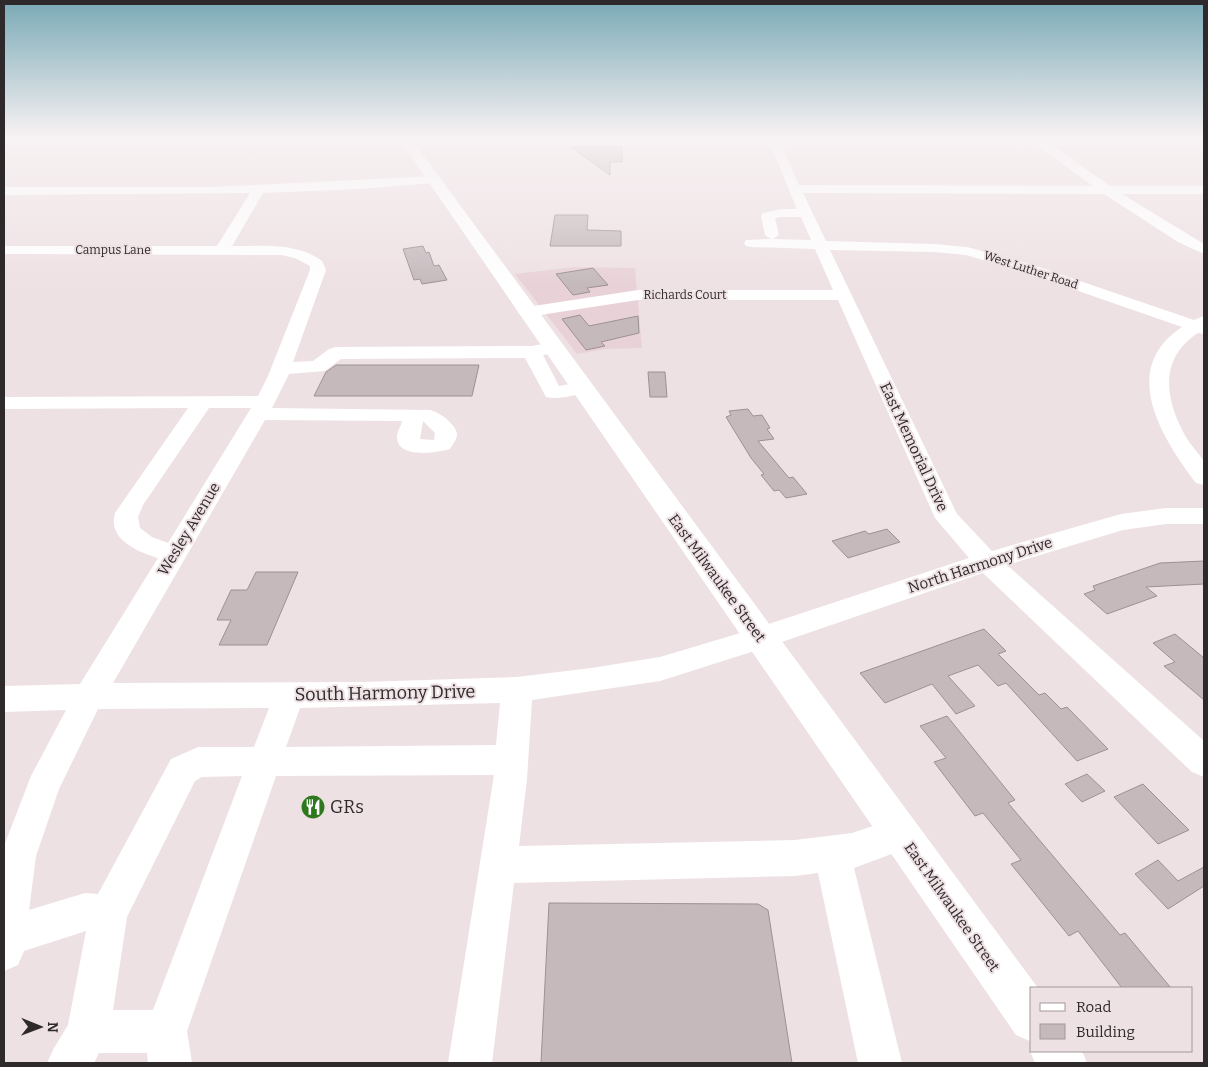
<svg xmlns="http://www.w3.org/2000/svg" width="1208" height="1067" viewBox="0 0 1208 1067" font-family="Bitter,serif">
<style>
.built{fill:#e8d2d8}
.green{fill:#f7c2d0}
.building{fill:#c5b9bc;stroke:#9c9194}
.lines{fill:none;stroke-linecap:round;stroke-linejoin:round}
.minor{fill:#fff;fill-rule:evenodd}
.major{fill:#fff;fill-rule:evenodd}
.labels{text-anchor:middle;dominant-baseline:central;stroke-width:4;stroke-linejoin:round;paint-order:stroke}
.far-street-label{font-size:12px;fill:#2e292b;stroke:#eee1e4}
.street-label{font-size:15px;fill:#2e292b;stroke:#eee1e4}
.near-street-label{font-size:18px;fill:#2e292b;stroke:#eee1e4}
.near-poi-label{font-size:18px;fill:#2e292b;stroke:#eee1e4;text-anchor:start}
</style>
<rect width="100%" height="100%" fill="#eee1e4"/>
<path class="built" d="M574,267L635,268L642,348L606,349L577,354L515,274Z"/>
<path class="green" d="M544,136H767L769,141L549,140Z"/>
<path class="building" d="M571,147H622V162H610V175Z
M555,215H588L587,230L621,231V246H550Z
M423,246L426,253L429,252L434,266L439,265L447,280L422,284L420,279L414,280L403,249Z
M593,268L608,285L587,288L590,292L573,295L556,274Z
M580,315L589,326L638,316L639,333L601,342L605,346L586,350L562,319Z
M336,365H479L472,396H314L326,372Z
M648,372H665L667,397H650Z
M748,409L753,416L762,415L770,428L767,429L774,439L758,441L789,478L793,477L807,494L786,498L779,490L774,491L761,475L764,474L751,458L726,417L731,415L729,411Z
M887,529L900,542L848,558L832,541L865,531L869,534Z
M1204,561V584L1146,587L1157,596L1107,614L1084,594L1095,590L1093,586L1160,563Z
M256,572H298L267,645H219L231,620H217L231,590H247Z
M984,629L1006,651L998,654L1039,695L1045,693L1061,709L1067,707L1108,749L1077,761L1006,683L998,686L978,665L948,676L975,706L956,714L932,684L885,703L860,673Z
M1175,634L1204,658V700L1164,666L1175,662L1153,643Z
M947,716L1015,800L1008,803L1120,935L1125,933L1171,988H1122L1078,931L1069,936L1011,864L1021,860L983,813L975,816L934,762L946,758L920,726Z
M1087,774L1105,791L1082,802L1065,784Z
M1143,784L1189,830L1158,844L1114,797Z
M1158,860L1178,881L1204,867V886L1168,909L1135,874Z
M549,903L758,904L768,910L792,1063H541Z"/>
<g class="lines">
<path class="minor" d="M768,136H778L780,139H1032L1037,137L1043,139L1204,140V146H1053L1110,186H1204V194H1122L1204,244V254L1178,242L1104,194L803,193L826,241L934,244L967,247L1033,265L1194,320L1204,316V334L1198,333C1158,359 1165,400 1186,437C1191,446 1200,454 1204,462C1206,468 1204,479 1204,485L1196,483C1162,438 1118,369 1182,327L1021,271L966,255L934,252L830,250L957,514L992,551L1121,514L1166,508H1204V524H1166L1123,530L1007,565L1204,741V777L1192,772L983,573L770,646L660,681L532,700L527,779L519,846L795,840L852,833L900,817L913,822L918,834L913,846L854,868L902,1063H858L818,873L795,876L514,883L492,1063H448L494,775L276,776L187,1031L192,1063H148L147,1053H99L94,1063H47L54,1048L68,1025L86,931L24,951L18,965L4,971V846L31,776L66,710L4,712V686L80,684L158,558C139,552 107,540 115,513L188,408L4,409V397L258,396L268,376L310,270V266L295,258L281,255L4,254V246H217L250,193L4,195V187H215L437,176L439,179L433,183L359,189L263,193L232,246C262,246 297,242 322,261L326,270L293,362L313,361L329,349L336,347L532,346L553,342L560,344L562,348L560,352L543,355L559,386L581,382L588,384L591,388L588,392C575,395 559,400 546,397L525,358L341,359L325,371L289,374L272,408L430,410C439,412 456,424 457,434C457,439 453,444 450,449C437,453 397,459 397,437C397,432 401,426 402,421L265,420L113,683L364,682L517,677L591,668L660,657L757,628L969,558L935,518L838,300H638L527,317L521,316L518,312L521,308L527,307L638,290H833L815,249L751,247L746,246L744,243L746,240L771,239L765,235L761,216L763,213L781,209H797L771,146L4,144V138L769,139ZM782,146H1038L1093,186L799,185ZM781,217H801L811,240L773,239L779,235L775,218ZM209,408H251L168,543L152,537L140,528L138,517L143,505ZM423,421L435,433L434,440L420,439ZM500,703L496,745L286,747L300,708ZM269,708L254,747H198L171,759L98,894L85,893L29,910L36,856L59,789L98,709ZM242,776L153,1010H113L127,917L195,781L202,777Z"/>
<path class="major" d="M397,136H409L1038,988H1032V1042L1016,1035Z
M1032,1047V1051H1082L1087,1063H1035L1030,1051Z"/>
</g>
<linearGradient id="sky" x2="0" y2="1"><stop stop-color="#79a9b6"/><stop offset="0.48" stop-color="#f7f2f3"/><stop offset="1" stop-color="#f7f2f3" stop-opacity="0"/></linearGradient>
<rect width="1208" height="285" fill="url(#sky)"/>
<defs>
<symbol id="restaurant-disc" viewBox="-11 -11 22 22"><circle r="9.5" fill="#2e791e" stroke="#eee1e4"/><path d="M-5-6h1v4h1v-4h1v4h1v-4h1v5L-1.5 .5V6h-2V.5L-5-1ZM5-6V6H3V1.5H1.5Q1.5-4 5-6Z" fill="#fff"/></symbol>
</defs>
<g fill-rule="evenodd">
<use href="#restaurant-disc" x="299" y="793" width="28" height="28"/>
</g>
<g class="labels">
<g class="far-street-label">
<text x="113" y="250">Campus Lane</text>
<text transform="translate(1031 270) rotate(18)">West Luther Road</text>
<text x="685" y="295">Richards Court</text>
</g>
<g class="street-label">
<text transform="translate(914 447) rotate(65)">East Memorial Drive</text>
<text transform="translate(189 529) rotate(-59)">Wesley Avenue</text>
<text transform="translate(980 565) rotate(-18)">North Harmony Drive</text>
<text transform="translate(717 578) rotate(54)">East Milwaukee Street</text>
<text transform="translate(952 907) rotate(55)">East Milwaukee Street</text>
</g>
<g class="near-street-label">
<text transform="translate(385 693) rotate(-1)">South Harmony Drive</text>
</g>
<g class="near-poi-label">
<text x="330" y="807">GRs</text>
</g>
</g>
<rect width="1208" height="1067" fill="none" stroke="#2e292b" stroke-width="10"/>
<rect x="1030" y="987" width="162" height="65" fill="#eee1e4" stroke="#a1979a"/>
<rect x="1040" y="1003" width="25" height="8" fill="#ffffff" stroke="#a1979a"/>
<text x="1076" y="1012" font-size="15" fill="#2e292b">Road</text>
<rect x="1040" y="1024" width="25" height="15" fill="#c5b9bc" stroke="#a1979a"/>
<text x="1076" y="1037" font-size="15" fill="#2e292b">Building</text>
<g transform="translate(40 1027) rotate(91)" stroke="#eee1e4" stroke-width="4" paint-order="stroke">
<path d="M0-4L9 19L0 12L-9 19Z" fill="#2e292b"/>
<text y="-8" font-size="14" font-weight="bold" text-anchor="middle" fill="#2e292b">N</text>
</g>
</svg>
